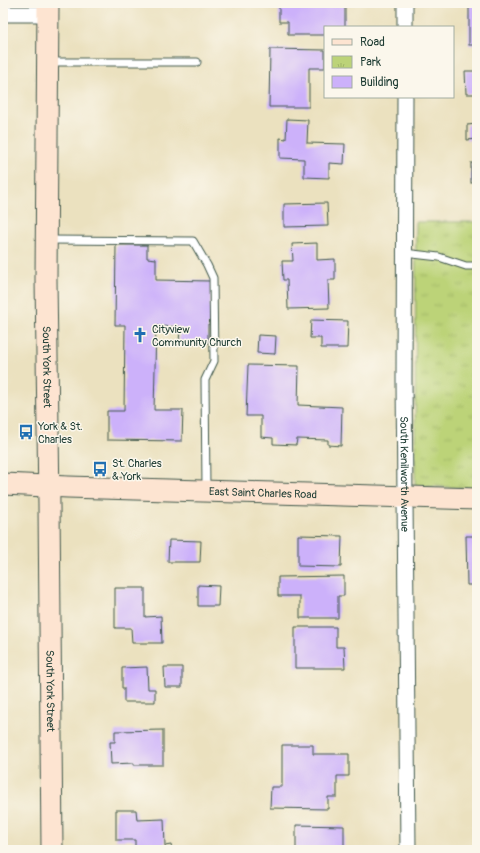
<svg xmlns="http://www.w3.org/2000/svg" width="480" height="853" font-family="Pangolin,sans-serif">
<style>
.park{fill:url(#park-tufts);stroke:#6e8856}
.building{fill:#ccb1fa}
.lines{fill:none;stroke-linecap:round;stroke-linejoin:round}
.lane-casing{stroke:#3e5649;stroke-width:9}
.street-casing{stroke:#3e5649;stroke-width:17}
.secondary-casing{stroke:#3e5649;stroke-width:23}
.lane{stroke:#fff;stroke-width:7}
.street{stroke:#fff;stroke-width:15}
.secondary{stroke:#fde4d1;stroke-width:21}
.labels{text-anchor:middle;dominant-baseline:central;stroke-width:3;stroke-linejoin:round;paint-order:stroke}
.poi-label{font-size:11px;fill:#1f3d34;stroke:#fbf7ec;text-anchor:start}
.street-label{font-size:11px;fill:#1f3d34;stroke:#fbf7ec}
</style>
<defs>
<pattern id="park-tufts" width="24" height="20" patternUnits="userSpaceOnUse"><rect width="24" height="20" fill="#bcd378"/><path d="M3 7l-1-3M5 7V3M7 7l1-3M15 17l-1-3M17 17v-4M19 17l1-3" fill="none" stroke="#a1b668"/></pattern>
</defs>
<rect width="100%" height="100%" fill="#fbf7ec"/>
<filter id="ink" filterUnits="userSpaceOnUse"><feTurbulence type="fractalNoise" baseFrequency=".025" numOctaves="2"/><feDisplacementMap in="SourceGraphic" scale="8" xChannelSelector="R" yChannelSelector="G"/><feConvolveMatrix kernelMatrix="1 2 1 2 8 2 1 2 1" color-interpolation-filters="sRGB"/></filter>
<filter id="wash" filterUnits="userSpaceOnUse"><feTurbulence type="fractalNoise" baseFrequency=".012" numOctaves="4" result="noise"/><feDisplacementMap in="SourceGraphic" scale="16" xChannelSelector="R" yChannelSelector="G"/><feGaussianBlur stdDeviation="0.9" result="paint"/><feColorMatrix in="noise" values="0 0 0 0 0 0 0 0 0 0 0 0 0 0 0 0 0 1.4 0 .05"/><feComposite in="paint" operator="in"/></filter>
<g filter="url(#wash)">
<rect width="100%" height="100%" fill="#ebe1bf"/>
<polygon class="park" points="416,222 477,222 477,488 415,486"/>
<g id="blocks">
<g class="building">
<polygon points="279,3 345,3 345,27 325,27 325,35 288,35 288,22 279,22"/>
<rect x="469" y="3" width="8" height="42"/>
<polygon points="270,49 325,50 325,68 309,68 309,107 269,107"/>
<polygon points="465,71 477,71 477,94 466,94"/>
<polygon points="287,119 308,120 307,143 345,144 344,164 329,163 329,178 304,177 304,159 280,158 280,138 286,139"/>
<polygon points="477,124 477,139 467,140 467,125"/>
<rect x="471" y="163" width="6" height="20"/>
<polygon points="327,203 328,226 284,227 284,204"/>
<polygon points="317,243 317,260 335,259 335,280 328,280 329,308 288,309 287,280 283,280 282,261 293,261 292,244"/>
<polygon points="116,245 147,245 147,258 156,259 156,280 211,281 210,324 208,324 208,344 179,343 180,327 156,326 154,410 183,410 182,441 107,440 107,411 124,411 125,325 115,325"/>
<polygon points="311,320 348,321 347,348 321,348 321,338 310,338"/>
<polygon points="258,335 276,336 275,354 257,353"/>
<polygon points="248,365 299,366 298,405 342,407 341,446 328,445 328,440 297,439 296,445 273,444 273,438 261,437 261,416 246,416"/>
<polygon points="298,535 342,536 341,567 298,566"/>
<polygon points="466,536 477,536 477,585 467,585"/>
<polygon points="169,540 201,541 200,562 168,562"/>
<polygon points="344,576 344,596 338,596 338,618 300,618 300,596 278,596 278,577"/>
<polygon points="198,585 219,586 218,606 198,606"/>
<polygon points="115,588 145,588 145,617 161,616 162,643 132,643 131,628 115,628"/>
<polygon points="295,627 336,627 336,647 344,647 345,668 295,668"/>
<polygon points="147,667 148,689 155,689 155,702 124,702 124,688 122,688 122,668"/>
<polygon points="164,667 182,667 182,687 165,687"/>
<rect x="475" y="689" width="2" height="37"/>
<polygon points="163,730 163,765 134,765 134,763 111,764 110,742 115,742 115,731"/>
<polygon points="282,745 313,745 313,754 349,754 349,776 337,776 337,797 328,797 328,809 270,808 271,787 282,787"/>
<polygon points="116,810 136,810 137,820 164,819 165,846 171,845 172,850 135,850 135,840 116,840"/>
<polygon points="296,825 344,826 344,850 296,850"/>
</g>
</g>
</g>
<g filter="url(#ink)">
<use href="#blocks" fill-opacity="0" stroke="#3e5649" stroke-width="1"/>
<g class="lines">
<g class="lane-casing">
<g id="lane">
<polyline points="49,62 197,62"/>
<polyline points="49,240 193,241 207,265 213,278 214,361 205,380 206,489"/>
<polyline points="404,253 439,257 466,266 477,266"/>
</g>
</g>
<g class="street-casing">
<g id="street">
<polyline points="3,14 48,14"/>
<polyline points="405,27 405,3"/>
<path id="s1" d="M 405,97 L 404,380 L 408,850"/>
</g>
</g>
<g class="secondary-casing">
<g id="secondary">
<path id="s2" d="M 48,3 L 46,279 L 49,505 L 52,850"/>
<path id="s3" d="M 3,484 L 68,487 L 477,499"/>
</g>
</g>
<use href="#lane" class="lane"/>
<use href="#street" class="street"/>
<use href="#secondary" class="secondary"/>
</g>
</g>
<defs>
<g id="church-bare" transform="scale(1.2)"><path d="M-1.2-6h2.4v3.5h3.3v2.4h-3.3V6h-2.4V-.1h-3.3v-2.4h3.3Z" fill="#1f6fb2" stroke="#fbf7ec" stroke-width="2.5" paint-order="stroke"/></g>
<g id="bus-bare" transform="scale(1.2)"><path d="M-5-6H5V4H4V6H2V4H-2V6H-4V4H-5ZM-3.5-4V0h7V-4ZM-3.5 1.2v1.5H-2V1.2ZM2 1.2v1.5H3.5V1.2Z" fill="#1f6fb2" stroke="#fbf7ec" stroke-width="2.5" paint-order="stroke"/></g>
</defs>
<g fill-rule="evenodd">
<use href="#church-bare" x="140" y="335"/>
<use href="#bus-bare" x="26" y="432"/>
<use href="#bus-bare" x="100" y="469"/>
</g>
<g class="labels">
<g class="poi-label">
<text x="152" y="329">Cityview<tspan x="152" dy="13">Community Church</tspan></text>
<text x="38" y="426">York &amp; St.<tspan x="38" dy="13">Charles</tspan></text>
<text x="112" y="463">St. Charles<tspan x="112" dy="13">&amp; York</tspan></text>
</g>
<g class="street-label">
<text stroke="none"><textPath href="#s2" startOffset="364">South York Street</textPath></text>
<text stroke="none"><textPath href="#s1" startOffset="377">South Kenilworth Avenue</textPath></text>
<text stroke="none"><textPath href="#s3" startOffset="260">East Saint Charles Road</textPath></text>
<text stroke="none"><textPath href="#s2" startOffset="688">South York Street</textPath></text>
</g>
</g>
<rect width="480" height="853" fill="none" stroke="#fbf7ec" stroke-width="16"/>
<rect x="324" y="26" width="130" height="72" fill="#fbf7ec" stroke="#a3ada2"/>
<rect x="332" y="39" width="20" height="6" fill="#fde4d1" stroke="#a3ada2"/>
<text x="360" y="46" font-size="12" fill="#1f3d34">Road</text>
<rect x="332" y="56" width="20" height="12" fill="url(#park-tufts)" stroke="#a3ada2"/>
<text x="360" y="66" font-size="12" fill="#1f3d34">Park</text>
<rect x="332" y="76" width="20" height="12" fill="#ccb1fa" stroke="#a3ada2"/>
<text x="360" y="86" font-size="12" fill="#1f3d34">Building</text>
</svg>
